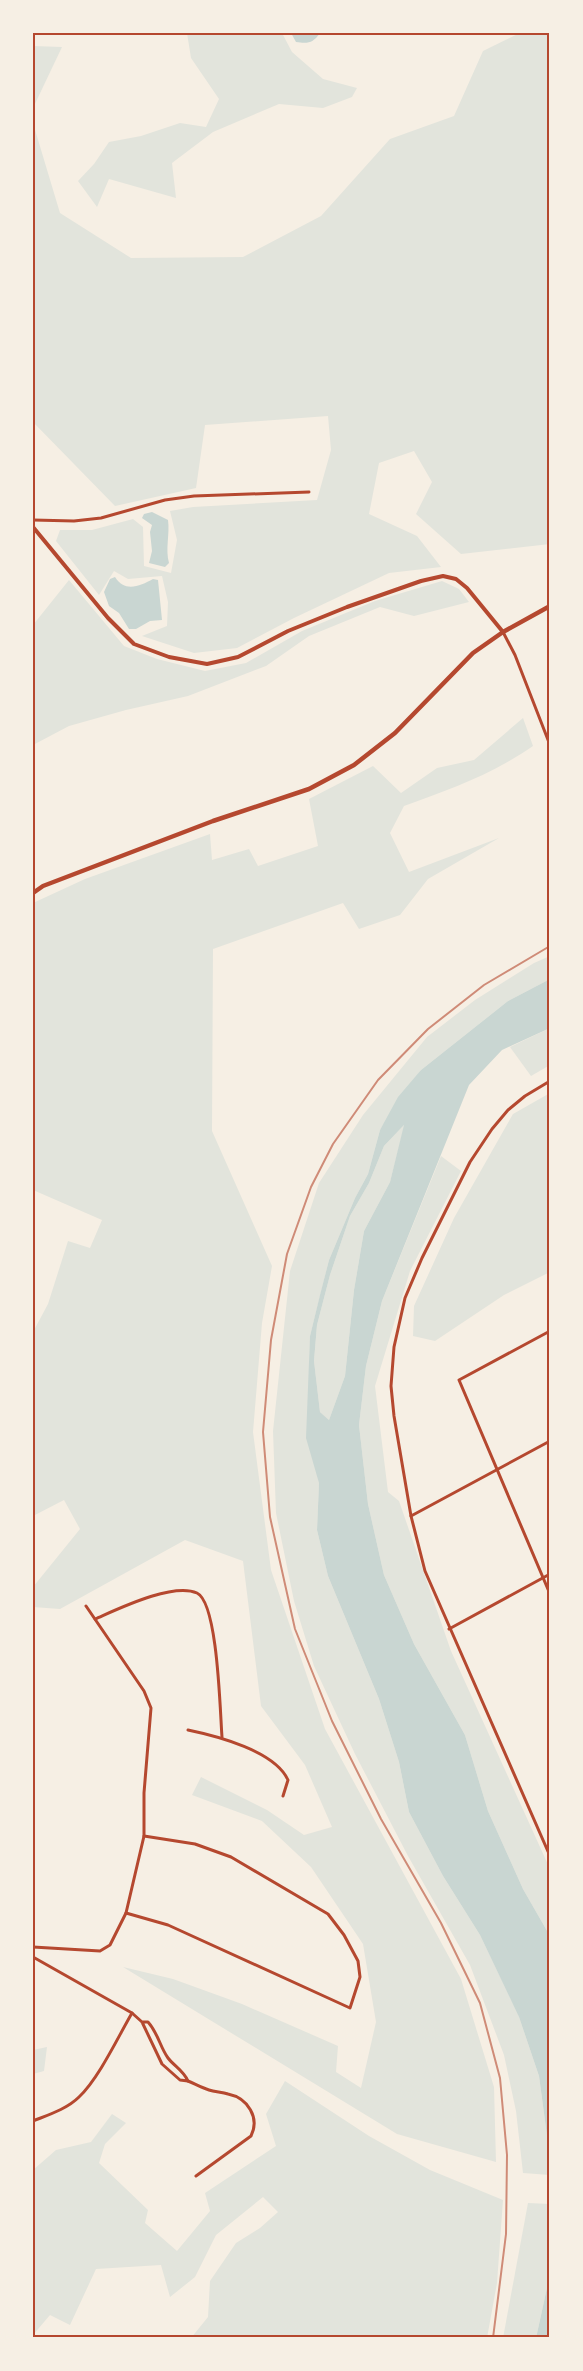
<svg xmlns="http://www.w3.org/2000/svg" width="583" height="2371" font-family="Rubik,sans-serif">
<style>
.green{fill:#e2e4dc}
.water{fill:#c9d6d2;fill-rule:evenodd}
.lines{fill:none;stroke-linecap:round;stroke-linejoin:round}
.minor{stroke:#b5482f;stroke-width:3}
.tertiary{stroke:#b5482f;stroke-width:4}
.secondary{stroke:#b5482f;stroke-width:4.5}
.rail{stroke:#cf8b77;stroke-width:2}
.neatline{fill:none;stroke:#b5482f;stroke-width:2}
</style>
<rect width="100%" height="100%" fill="#f6efe4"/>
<g class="green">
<polygon points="187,33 282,33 292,52 323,79 357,88 352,97 323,108 279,104 213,132 172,163 176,198 109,179 97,207 78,181 94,164 109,142 141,136 180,123 206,127 219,99 191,58"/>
<polygon points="520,33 550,33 550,544 461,554 416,514 432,482 414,451 379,463 369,514 417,536 441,567 389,573 294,618 237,648 194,653 142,636 167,626 168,602 162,576 128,579 114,571 99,595 56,541 60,530 92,530 133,519 143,527 144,566 171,573 177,540 170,511 193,507 317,500 331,450 328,416 205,425 196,488 115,506 33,422 33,123 60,213 131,258 243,257 321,216 390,139 454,116 483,51"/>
<polygon points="33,46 62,47 33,108"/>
<polygon points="69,580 124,646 157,659 205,671 246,663 302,631 375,601 442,581 459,589 469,602 414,616 380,607 309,636 266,666 188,696 126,710 69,726 33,745 33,625"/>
<path d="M 523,718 L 533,746 C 491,775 451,789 404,806 L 390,833 L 409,872 L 499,838 L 428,879 L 400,915 L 359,929 L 343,903 L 213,949 L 212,1131 L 272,1266 L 262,1323 L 253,1432 L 271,1570 L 325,1729 L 461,1979 L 494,2087 L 496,2162 L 397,2134 L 123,1967 L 173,1979 L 242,2004 L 338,2046 L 336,2072 L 361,2088 L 376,2022 L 363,1944 L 311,1867 L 262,1821 L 192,1795 L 201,1777 L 267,1810 L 304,1835 L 332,1827 L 305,1765 L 261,1706 L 243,1561 L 185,1540 L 60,1609 L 33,1607 L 33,1587 L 80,1529 L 64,1500 L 33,1516 L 33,1332 L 48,1304 L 68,1241 L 90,1248 L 102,1220 L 33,1190 L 33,903 L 85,879 L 210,834 L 212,860 L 249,849 L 258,866 L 318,846 L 309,799 L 373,766 L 401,793 L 437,768 L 474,760 Z"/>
<polygon points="550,956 550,979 508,1001 421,1070 380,1130 368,1174 355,1198 329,1260 310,1336 309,1382 319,1483 317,1530 328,1576 379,1699 399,1762 409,1812 443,1876 480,1935 518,2014 539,2076 550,2158 550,2175 523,2173 516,2111 504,2055 470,1965 408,1856 355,1754 314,1666 294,1601 276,1513 273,1431 290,1271 319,1183 363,1115 427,1037 475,1000 534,963"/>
<polygon points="550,1028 550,1065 531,1076 510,1047"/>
<polygon points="550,1093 550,1272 504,1295 435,1341 413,1336 414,1306 454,1218 513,1114"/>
<polygon points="405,1124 390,1182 364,1231 354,1290 345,1376 329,1420 320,1412 314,1361 317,1325 330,1275 350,1216 369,1183 384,1146"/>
<polygon points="441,1156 461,1171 410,1271 375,1386 388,1492 399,1501 451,1651 550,1869 550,1936 523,1889 488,1811 465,1735 414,1644 384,1575 368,1504 359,1425 366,1366 382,1301"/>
<polygon points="47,2047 44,2071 33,2074 33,2050"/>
<polygon points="285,2081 369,2136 430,2170 503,2200 497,2283 487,2338 191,2338 208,2317 210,2281 236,2243 260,2228 278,2212 263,2197 216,2235 195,2277 170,2297 161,2265 96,2269 70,2325 50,2315 33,2335 33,2170 56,2150 91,2142 112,2114 126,2123 105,2144 99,2163 148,2210 145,2223 177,2251 210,2211 205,2193 276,2146 266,2114"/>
<polygon points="528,2203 550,2204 550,2274 536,2338 503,2338"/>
</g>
<g class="water">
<path d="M 291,33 L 320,33 C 313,43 308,44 296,42 Z"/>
<path d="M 152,512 L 168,520 C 170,534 165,549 169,563 L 165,567 L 149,563 L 152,551 L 150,532 L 152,525 L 142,518 L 144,514 Z"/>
<path d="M 115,577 C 125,593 140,586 153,579 L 158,580 L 162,620 L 150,621 L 136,629 L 129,629 L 119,613 L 109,606 L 104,592 L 110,579 Z"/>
<path d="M 550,979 L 550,1028 L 502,1050 L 469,1085 L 382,1301 L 366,1366 L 359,1425 L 368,1504 L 384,1575 L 414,1644 L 465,1735 L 488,1811 L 523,1889 L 550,1936 L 550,2158 L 539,2076 L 519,2017 L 480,1935 L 443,1876 L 409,1812 L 399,1762 L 379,1699 L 328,1576 L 317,1530 L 319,1483 L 306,1438 L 310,1336 L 320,1295 L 329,1260 L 355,1198 L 368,1174 L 380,1130 L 398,1097 L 421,1070 L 508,1001 ZM 404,1125 L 390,1182 L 364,1231 L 354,1290 L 345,1376 L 329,1420 L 320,1412 L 314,1361 L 317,1325 L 330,1275 L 350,1216 L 369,1183 L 384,1146 Z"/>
<polygon points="550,2274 550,2338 536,2338"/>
</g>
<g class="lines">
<g class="minor">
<polyline points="33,520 74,521 101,518 165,500 194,496 309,492"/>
<polyline points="503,632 515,655 550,745"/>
<polyline points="550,1081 525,1096 508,1110 492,1129 470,1162 422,1258 405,1298 394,1347 391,1386 394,1416 411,1516 425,1571 550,1856"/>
<polyline points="550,1331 459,1380 550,1594"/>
<polyline points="411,1516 550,1441"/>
<path d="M 95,1619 C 118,1609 173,1582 197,1593 C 218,1603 220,1712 222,1737"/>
<polyline points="449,1629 550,1574"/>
<path d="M 188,1730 C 217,1736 275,1751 288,1780 L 283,1796"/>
<polyline points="126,1913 168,1925 350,2008 360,1977 358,1961 344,1935 328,1914 231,1857 195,1844 144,1836"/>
<polyline points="33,1947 100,1951 110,1945 126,1913 144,1836 144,1793 151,1708 144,1691 86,1606"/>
<path d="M 33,1957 L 132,2013 L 142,2022 L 162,2064 L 180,2080 L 188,2081 C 183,2070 174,2066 168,2058 C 160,2047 158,2033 148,2022 L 142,2022"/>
<path d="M 188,2081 C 195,2084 202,2088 209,2090 C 215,2092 222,2092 228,2094 C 248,2098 260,2118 251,2136 L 196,2176"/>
<path d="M 33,2121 C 48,2115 67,2109 79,2097 C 99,2078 118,2037 132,2013"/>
</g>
<polyline class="tertiary" points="33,527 108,618 134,644 169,657 207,664 238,657 288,631 347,607 421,581 443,576 456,579 467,588 503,632"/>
<polyline class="secondary" points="33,893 43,886 213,821 309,789 354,765 395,733 473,653 503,632 550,606"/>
<polyline class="rail" points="493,2338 506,2234 507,2155 500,2078 480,2003 441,1923 381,1819 332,1721 295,1629 270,1517 263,1432 271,1340 287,1254 311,1187 333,1144 378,1080 428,1029 484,985 550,946"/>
</g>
<rect width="583" height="2371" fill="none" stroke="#f6efe4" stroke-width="69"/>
<rect x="34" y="34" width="514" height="2302" class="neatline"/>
</svg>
